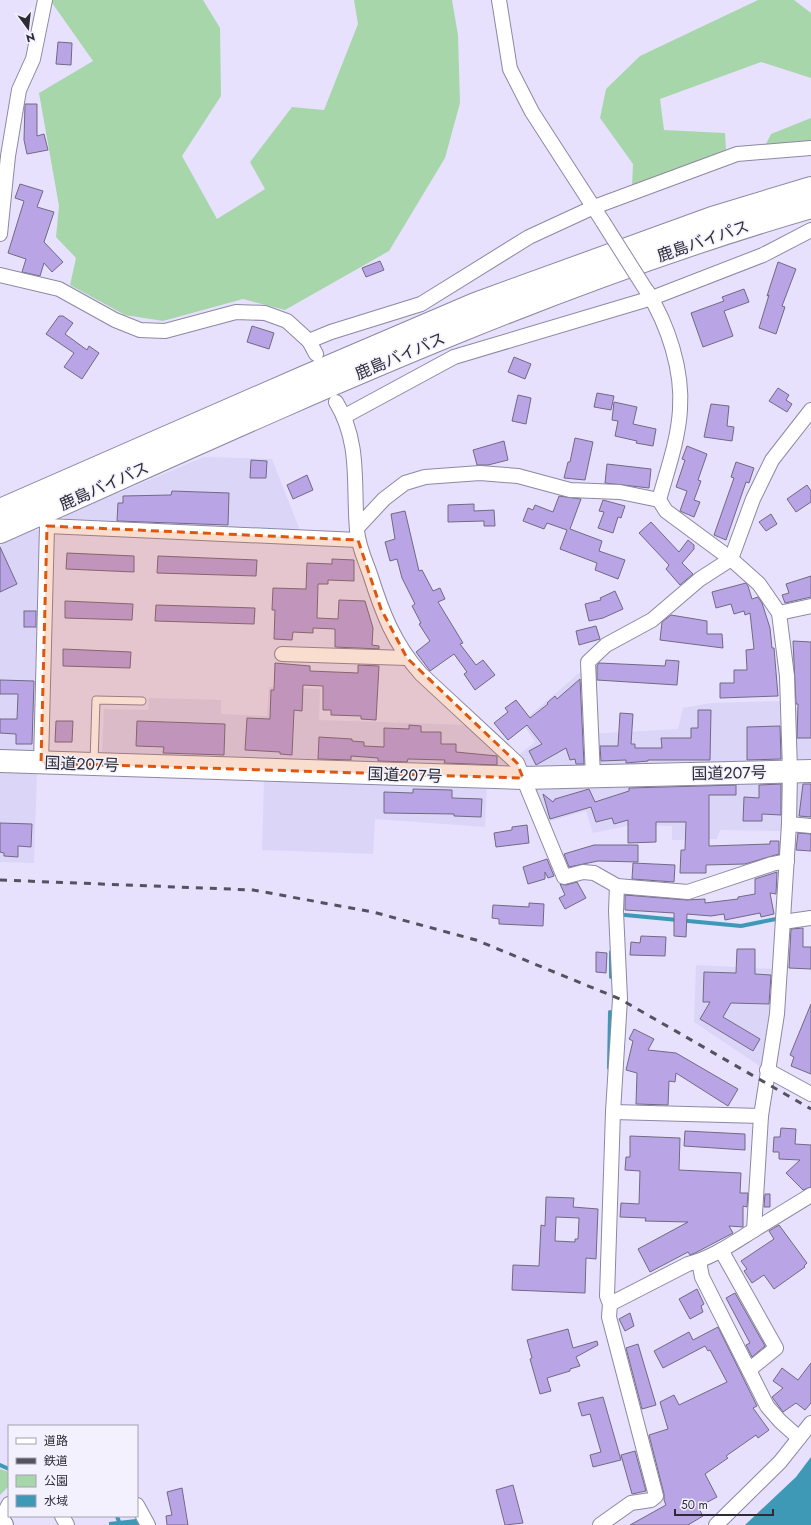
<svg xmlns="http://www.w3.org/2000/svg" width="811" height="1525" font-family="Jost,'Noto Sans JP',sans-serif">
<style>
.built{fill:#dbd5f8}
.green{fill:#a8d6ab}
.water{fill:#3e99b7}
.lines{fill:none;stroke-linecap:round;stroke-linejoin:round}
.stream{stroke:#3e99b7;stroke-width:4}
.building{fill:#b9a4e6;stroke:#716a82;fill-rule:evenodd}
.lane-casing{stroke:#8d88a2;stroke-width:9}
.street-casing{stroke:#8d88a2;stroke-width:16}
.secondary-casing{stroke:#8d88a2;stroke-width:22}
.highway-casing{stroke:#8d88a2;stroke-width:24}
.lane{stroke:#fff;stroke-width:7}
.street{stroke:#fff;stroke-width:14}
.secondary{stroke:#fff;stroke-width:20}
.highway{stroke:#fff;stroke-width:22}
.rail{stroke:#555260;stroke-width:3;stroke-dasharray:7 7;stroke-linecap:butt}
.street-bridge-casing{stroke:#8d88a2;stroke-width:16;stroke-linecap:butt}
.street-bridge{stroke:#fff;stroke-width:14}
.marked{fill:#df570e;fill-opacity:0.2;stroke:#df570e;stroke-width:3;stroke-dasharray:8 5;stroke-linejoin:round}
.labels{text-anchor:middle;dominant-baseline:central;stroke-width:3;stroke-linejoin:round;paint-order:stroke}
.street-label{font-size:16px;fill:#2d2b35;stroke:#f3f1fd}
</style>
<rect width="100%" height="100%" fill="#e7e1fe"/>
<g class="built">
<polygon points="204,457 272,459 301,533 61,523 66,515"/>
<polygon points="34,530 42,530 37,753 0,751 0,545"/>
<polygon points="585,668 589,734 678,729 683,708 711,703 783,701 783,707 811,710 811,760 515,767 102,753 104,709 148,710 149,698 221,700 221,714 267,716 269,687 320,689 319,720 467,725 511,761 535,742 522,722"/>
<polygon points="0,771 37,772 34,863 0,862"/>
<polygon points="264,779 487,786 485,827 375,819 373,854 262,850"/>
<polygon points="811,779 811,823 785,831 720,830 717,839 672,840 672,826 632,825 593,833 586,811 539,824 523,787"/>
<polygon points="696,965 775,969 764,1069 694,1022"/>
</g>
<g class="green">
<polygon points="50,0 203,0 220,28 221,96 182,156 217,219 265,189 250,162 292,107 324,110 358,24 354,0 452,0 458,35 460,103 445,158 389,251 285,310 243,299 163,321 125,315 70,285 76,258 56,237 59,206 39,93 93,61"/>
<polygon points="758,0 794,0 811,13 811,78 761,62 660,99 664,130 725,133 726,150 632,187 633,164 600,118 606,89 640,56"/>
<polygon points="811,118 811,142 765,146 771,134"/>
<polygon points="0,1469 9,1472 9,1486 0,1495"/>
</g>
<g class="water">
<polygon points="811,1457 811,1525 745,1525 796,1477"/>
<polygon points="136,1519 139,1525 109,1525 109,1522"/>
</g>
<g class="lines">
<g class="stream">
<polyline points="625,915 741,926 781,918"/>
<polyline points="611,977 611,952"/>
<polyline points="609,1068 610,1012"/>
<polyline points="0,1465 9,1469"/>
<polyline points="117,1516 120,1525"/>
</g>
</g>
<g class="building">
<polygon points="58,42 72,43 71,65 56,64"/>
<polygon points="25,104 37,104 37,136 44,134 48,150 27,154 24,140"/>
<polygon points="20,184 43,191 37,207 54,212 44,242 63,262 52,272 44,263 40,276 22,272 26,259 8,253 24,201 15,198"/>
<polygon points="380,261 384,270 366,277 362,268"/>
<polygon points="778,262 796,269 782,306 785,307 776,334 759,328 769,295 767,296"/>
<polygon points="744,289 749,302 724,311 733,336 703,347 691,313 724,301 722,297"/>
<polygon points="59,316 63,316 73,323 65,334 87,350 89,346 99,353 82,379 64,367 74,353 46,334"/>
<polygon points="252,326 274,333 269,349 247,342"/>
<polygon points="514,357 531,364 525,379 508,372"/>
<polygon points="778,388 789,395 786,400 792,404 787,412 769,401"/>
<polygon points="597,393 614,396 611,410 594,407"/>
<polygon points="518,395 531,398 526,424 512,421"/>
<polygon points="614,402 637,407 633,424 656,429 653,446 636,443 637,441 615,436 618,421 612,420"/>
<polygon points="711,404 729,406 727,426 734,427 732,441 704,437"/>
<polygon points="575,438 593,442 585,480 564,478 568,462 570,462"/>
<polygon points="504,441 508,460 488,465 477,465 473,450"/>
<polygon points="687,446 707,454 698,480 701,481 694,500 700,502 694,517 680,511 687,491 676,487 685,460 682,459"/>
<polygon points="251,460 267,461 266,478 250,478"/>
<polygon points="736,462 754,468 749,483 746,482 726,540 714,535 734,478 731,477"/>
<polygon points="607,464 651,469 649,488 605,483"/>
<polygon points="307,475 313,490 293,499 287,485"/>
<polygon points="807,485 811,491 811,502 796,512 787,499"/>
<polygon points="172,491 229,493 228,525 117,521 118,503 123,503 123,496 171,495"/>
<polygon points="559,496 581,499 570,529 602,541 599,551 625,560 618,579 595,570 597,563 560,549 567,530 547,523 544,529 523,521 528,508 533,510 535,505 553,512"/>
<polygon points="603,500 625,506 621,518 618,517 613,533 598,528 604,512 599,511"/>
<polygon points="474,504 474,511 494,510 495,526 484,526 484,521 448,522 448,505"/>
<polygon points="405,511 419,571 422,570 433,591 440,588 445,599 438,602 463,643 460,644 476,665 483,660 495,675 475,690 464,674 467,672 454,654 430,671 416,652 430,641 419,624 421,623 412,606 415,604 402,578 397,559 390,561 385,542 395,539 391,514"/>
<polygon points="771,514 777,524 766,531 759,522"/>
<polygon points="651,522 679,552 688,540 694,545 694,549 682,563 693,574 680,585 666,569 669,565 639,533"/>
<polygon points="0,547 17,584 0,592"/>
<polygon points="67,553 134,556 134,572 66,569"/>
<polygon points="158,556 257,560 256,576 157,573"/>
<polygon points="332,559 354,560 354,581 328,580 328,584 318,584 317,618 338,619 339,600 365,601 373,628 372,645 379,646 379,649 335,647 335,629 313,628 313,633 293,632 292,640 274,639 275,610 272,610 273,588 306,589 307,563 332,564"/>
<polygon points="811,576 811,597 785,603 782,595 789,593 786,584"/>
<polygon points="746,583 748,586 752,599 758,597 762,603 770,628 772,648 774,648 778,696 720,698 720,683 734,683 734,670 747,670 746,650 754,649 750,613 745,615 744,611 734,614 731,604 716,608 712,592"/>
<polygon points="615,591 623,609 603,618 589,621 585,604 601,600 600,598"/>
<polygon points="65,601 133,604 132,620 65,618"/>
<polygon points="156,605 255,608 254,624 155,621"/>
<rect x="24" y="611" width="12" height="16"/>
<polygon points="671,615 707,621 707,634 722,634 723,648 660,640 662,622"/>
<polygon points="596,626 600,639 579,645 576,631"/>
<polygon points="793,641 811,642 811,738 797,738 798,704 796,704"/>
<polygon points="63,649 131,652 130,668 63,666"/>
<polygon points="666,660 679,661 677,685 597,680 597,666 599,663 665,666"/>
<polygon points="275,663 310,666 310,671 358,673 358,665 379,666 376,720 361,719 361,716 331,715 331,710 323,710 323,686 303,685 302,711 294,710 292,755 280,754 280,752 245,750 247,718 270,719 271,690 274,690"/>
<polygon points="580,679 584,764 576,764 575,759 570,760 566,748 536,765 529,751 542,744 527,725 508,740 494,723 508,712 505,708 516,700 530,718 548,704 547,703 555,696 557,699"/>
<polygon points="0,680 34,681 32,744 16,744 16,734 0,733 0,719 17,719 18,694 0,694"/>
<polygon points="698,710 711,710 710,760 648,760 648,761 626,763 626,760 601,761 600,746 618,746 620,713 633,714 631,744 635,744 635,748 662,748 661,738 691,738 691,728 698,728"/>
<polygon points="56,721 73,721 72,742 55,742"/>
<polygon points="137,721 225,724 224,755 163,753 164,747 136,746"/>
<polygon points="409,725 421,726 421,732 441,732 441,744 456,744 456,752 497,756 497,765 444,763 445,760 408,759 407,762 378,761 378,758 351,756 351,760 318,759 319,737 352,739 352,741 364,742 364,746 384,747 384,728 409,729"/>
<polygon points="780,726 781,759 747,760 747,727"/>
<polygon points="781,784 781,815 762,814 762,821 743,821 744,797 759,798 759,785"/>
<polygon points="803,784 811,784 811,817 799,816"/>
<polygon points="736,785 736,795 709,795 709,846 770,844 770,841 779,841 779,854 745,864 706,865 706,873 680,873 681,850 685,850 686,822 656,822 656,842 628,843 628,820 614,824 612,818 596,822 591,807 550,819 543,794 553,802 555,799 589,789 595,802 629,791 629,788"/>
<polygon points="413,789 452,790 452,798 482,799 481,817 454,816 454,814 384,813 384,792 413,793"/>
<polygon points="0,823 32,824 31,847 18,846 18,857 4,856 4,853 0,852"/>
<polygon points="527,825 529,843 496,847 494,833 512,830 512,827"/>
<polygon points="798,833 811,834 811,851 796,850"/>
<polygon points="594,845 638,845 638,862 598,861 569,867 564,854"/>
<polygon points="547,859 554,876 548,878 545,872 545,879 528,884 523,867"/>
<polygon points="633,863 675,865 674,882 632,879"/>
<polygon points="777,872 776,894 770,893 774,914 761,917 760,913 725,920 724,914 711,916 687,914 686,937 674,936 674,913 625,910 625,895 687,900 705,899 705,903 738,899 738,897 755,894 755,879"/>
<polygon points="577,882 586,898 565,909 559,898 565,895 560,884 566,885"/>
<polygon points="529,903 544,904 543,926 499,924 499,919 492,918 493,905 529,907"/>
<polygon points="803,928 803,947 811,947 811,969 789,968 791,929"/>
<polygon points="641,936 666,937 665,956 630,955 631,942 640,943"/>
<polygon points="737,949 755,949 755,974 771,975 769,1004 731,1003 723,1017 760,1039 753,1051 700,1019 710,1002 703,1002 704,972 736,973"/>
<polygon points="596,952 607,953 606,973 596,972"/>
<polygon points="811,1004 811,1074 791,1066 794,1057 790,1055"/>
<polygon points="634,1029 654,1039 648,1050 676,1053 738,1089 728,1106 676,1073 675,1082 669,1081 668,1105 636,1104 637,1073 626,1070 633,1041 629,1039"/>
<polygon points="781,1128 796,1129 795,1144 811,1145 811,1187 803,1190 786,1173 800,1160 779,1159 779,1152 773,1152 774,1137 780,1137"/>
<polygon points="685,1131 745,1134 745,1150 684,1146"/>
<polygon points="630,1136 680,1138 679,1170 741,1173 740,1193 748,1193 747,1207 743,1206 743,1227 729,1226 733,1233 695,1253 690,1255 688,1252 650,1272 638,1249 688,1222 645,1221 646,1218 620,1217 621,1203 639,1204 640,1171 625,1170 626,1157 630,1157"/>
<polygon points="765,1194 770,1194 770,1207 764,1207"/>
<path d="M 546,1197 L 574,1198 L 573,1207 L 598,1209 L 596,1259 L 586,1258 L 585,1293 L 512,1290 L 513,1265 L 539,1266 L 541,1225 L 545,1226 ZM 556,1217 L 579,1218 L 578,1239 L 575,1239 L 575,1242 L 555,1241 Z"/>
<polygon points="779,1225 807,1263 804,1266 805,1267 774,1289 764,1275 752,1283 744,1271 747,1269 741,1261 774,1239 769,1231"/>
<polygon points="697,1289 704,1304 701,1306 703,1312 690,1319 679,1299"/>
<polygon points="735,1293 765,1346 752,1357 746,1345 750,1343 726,1298"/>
<polygon points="630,1313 634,1326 625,1331 619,1319"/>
<polygon points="718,1327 757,1406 753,1408 769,1430 758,1438 756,1435 726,1456 728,1458 705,1474 717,1497 698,1507 703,1516 688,1525 630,1525 666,1505 664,1500 664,1494 649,1435 668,1429 660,1402 674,1395 679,1405 727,1382 710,1350 708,1351 705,1346 663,1368 654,1351 689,1332 693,1340"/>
<polygon points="568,1329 573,1348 597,1341 598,1345 576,1357 580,1366 570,1369 570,1371 547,1378 551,1391 540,1394 530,1359 532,1358 527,1340"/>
<polygon points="638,1344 656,1405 642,1409 626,1348"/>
<polygon points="811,1363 811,1403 805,1410 796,1403 783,1412 772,1397 783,1388 773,1381 782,1368 798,1380"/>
<polygon points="603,1397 621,1460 593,1467 590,1455 601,1452 590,1414 582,1416 578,1403"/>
<polygon points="635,1451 646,1491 632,1494 621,1455"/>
<polygon points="513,1485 523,1523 505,1525 496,1490"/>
<polygon points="182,1488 188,1525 167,1525 166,1516 172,1515 167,1492"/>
</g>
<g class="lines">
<g class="lane-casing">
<polyline id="lane" points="94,762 96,700 142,701"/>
</g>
<g class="street-casing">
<g id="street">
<polyline points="499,0 510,69 532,112 603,222"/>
<polyline points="0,234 8,156 19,90 33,59 45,0"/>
<polyline points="0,275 59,289 115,320 140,330 165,331 236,312 265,313 287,321 309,341 316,354"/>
<path d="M 647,291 C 668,325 683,370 680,410 C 678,441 667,471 659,500"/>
<polyline points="309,341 331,332 421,304 529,237 594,207 737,154 811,148"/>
<path d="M 336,402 C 361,443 353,485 357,530 C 358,545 365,560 370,574 C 382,612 394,644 421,674 L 517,763 L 564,877 L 583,872 L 594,873 L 617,886 L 688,892 L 772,864 L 787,861"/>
<polyline points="345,416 454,357 652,298 763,255 811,230"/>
<polyline points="47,526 358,540"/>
<path d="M 357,528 L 384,499 L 405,483 L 425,477 L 480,473 L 518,476 L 570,490 L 620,492 L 659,500 L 666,511 L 731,559 L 759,584 L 779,613 L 787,676 L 790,771 L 789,824 L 777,1014 L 761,1116 L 754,1230 C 733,1243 712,1258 688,1264 L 610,1304"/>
<polyline points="779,613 811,606"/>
<polyline points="282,654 407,658"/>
<polyline points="41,763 47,526 44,517"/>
<polyline points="593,776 588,662 606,645 652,620 700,579 731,559 753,499 772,460 811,410"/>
<polyline points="789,824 811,826"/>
<polyline points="783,922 811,918"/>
<polyline points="767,1070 811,1094"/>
<polyline points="613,1112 761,1116"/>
<polyline points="754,1230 811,1195"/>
<polyline points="721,1250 776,1348 749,1370"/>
<polyline points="699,1261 702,1277 767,1406 780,1421 799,1438"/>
<polyline points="137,1505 148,1525"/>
<polyline points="62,1516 67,1525"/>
<polyline points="0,1521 9,1504"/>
<polyline points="600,1525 631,1503 651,1500 656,1496 609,1317 610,1304 607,1296 613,1112 620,999 616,911 617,886"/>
<polyline points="716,1525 780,1462 811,1423"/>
</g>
</g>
<g class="secondary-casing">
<polyline id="secondary" points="0,1522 3,1525"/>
</g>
<g class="highway-casing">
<g id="highway">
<polyline points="0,510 302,378 475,304 712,218 811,188"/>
<path d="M 0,532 C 266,414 531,288 811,207"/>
<polyline points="0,761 523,778 811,771"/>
</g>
</g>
<use href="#lane" class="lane"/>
<use href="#street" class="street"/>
<use href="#secondary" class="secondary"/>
<use href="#highway" class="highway"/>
<polyline class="rail" points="0,880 253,890 373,912 476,940 620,999 811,1109"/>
<g class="street-bridge-casing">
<polyline id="street-bridge" points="603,222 646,290"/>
</g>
<use href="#street-bridge" class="street-bridge"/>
</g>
<path class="marked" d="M 47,526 L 358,540 L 381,609 L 407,658 L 517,763 L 523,778 L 41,763 Z"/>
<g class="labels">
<g class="street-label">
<text transform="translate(703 241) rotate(-19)">鹿島バイパス</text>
<text transform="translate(400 356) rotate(-23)">鹿島バイパス</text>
<text transform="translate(104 486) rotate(-24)">鹿島バイパス</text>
<text transform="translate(82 764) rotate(2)">国道207号</text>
<text transform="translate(729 773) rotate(-1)">国道207号</text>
<text transform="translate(405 775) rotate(2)">国道207号</text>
</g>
</g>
<rect x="8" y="1425" width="130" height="92" fill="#f3f1fd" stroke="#a4a2ad"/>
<rect x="16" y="1438" width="20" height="6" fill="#ffffff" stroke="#a4a2ad"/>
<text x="44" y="1445" font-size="12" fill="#2d2b35">道路</text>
<rect x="16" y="1458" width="20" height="6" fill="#555260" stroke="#a4a2ad"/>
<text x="44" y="1465" font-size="12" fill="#2d2b35">鉄道</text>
<rect x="16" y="1475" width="20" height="12" fill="#a8d6ab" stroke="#a4a2ad"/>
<text x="44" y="1485" font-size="12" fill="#2d2b35">公園</text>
<rect x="16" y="1495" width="20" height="12" fill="#3e99b7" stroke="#a4a2ad"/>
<text x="44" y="1505" font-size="12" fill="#2d2b35">水域</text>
<g transform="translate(28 28) rotate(165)" stroke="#f3f1fd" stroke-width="3" paint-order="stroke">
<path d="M0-3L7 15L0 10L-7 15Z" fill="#2d2b35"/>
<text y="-6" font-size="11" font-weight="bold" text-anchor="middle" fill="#2d2b35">N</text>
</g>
<path d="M675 1509v6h98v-6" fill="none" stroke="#2d2b35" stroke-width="2"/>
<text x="681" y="1509" font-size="12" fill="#2d2b35" stroke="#f3f1fd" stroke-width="3" paint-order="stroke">50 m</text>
</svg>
